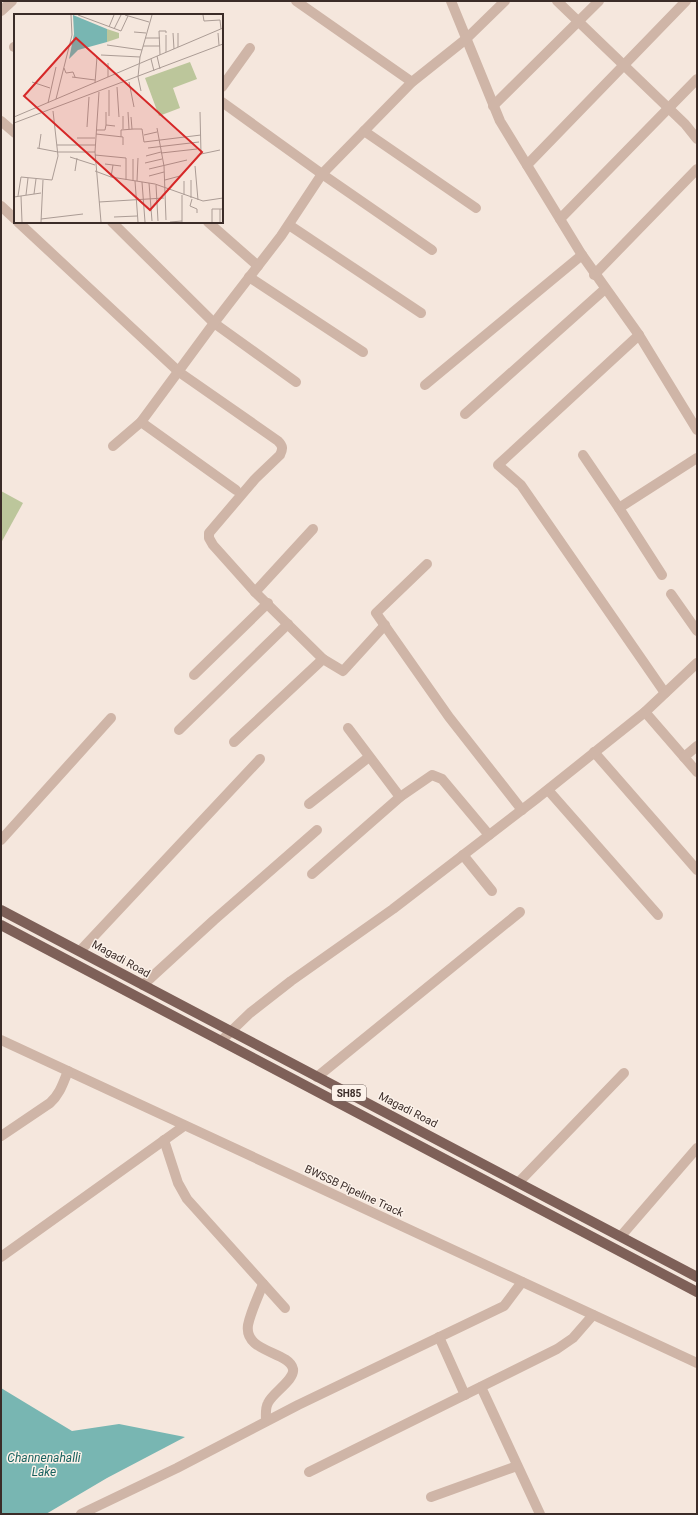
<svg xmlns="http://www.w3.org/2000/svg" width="698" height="1515" font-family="Roboto,sans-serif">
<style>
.green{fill:#bcc69b}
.water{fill:#78b6b2}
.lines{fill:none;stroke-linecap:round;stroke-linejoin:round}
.minor{stroke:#cfb5a7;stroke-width:10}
.major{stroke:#7e6058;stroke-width:10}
.labels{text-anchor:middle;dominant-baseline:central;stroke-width:3;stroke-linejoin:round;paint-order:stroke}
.shield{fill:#fcf2ea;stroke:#756762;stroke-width:1}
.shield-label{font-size:10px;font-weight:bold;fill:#3b2c28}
.street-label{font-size:11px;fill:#3b2c28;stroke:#fcf2ea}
.water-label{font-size:12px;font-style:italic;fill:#18625f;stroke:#fcf2ea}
.inset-road{fill:none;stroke:#ab9c95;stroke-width:1}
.view{fill:#d62828;fill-opacity:0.15;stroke:#d62828;stroke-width:2}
.inset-edge{fill:none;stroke:#3b2c28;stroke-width:2}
</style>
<rect width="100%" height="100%" fill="#f5e7dd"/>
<polygon class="green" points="1,491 23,503 1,543"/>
<polygon class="water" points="1,1388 72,1431 119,1424 185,1437 107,1478 46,1514 1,1514"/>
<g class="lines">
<g class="minor">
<polyline points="296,1 412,82"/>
<polyline points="451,1 500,121 582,255 639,335 697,430"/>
<polyline points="557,1 685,124 697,139"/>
<polyline points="1,11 12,1"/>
<polyline points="14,47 15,47"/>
<polyline points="222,87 250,48"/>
<polyline points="222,102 322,174 432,250"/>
<polyline points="493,106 599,1"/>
<polyline points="1,121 15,133"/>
<polyline points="364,131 476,208"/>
<polyline points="527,165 686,1"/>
<polyline points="1,206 15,219"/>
<polyline points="560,219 697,79"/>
<path d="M 18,222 L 179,372 L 278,441 C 283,446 283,449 280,455 L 255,479 L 209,533 L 209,538 L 213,545 L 255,592 L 323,659 L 343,671 L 385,625"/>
<polyline points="112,222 214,323 296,382"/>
<polyline points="208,222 258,266"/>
<polyline points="289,225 421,313"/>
<polyline points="594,275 697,169"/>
<polyline points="249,277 363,352"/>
<polyline points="639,335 498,465 521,485 665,693"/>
<polyline points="425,385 582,255"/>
<polyline points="465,414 605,289"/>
<polyline points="141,422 236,490"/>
<polyline points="113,446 141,422 214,323 281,236 322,174 412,82 466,39 505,1"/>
<polyline points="583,455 619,508 662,575"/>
<polyline points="619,508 697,458"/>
<polyline points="427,564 376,613 449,717 522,810"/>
<polyline points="255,592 313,529"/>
<polyline points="671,594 697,631"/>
<polyline points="194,675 268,603"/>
<polyline points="645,712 697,772"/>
<polyline points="348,728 400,797 432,775 442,779 489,835"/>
<polyline points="179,730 288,624"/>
<polyline points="234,742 323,659"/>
<polyline points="594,752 697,870"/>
<polyline points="684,757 697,746"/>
<polyline points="548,790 658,915"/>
<polyline points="309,804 369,757"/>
<polyline points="1,840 111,718"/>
<polyline points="463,855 492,891"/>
<polyline points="312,874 400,797"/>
<polyline points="80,951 260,759"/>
<polyline points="143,985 214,920 317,830"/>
<polyline points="1,1040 697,1363"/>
<polyline points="221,1041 250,1013 291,981 393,909 536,799 645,712 697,663"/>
<polyline points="317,1077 520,912"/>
<path d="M 1,1136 L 50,1103 C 60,1094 63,1083 68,1071"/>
<polyline points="164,1140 178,1183 187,1199 285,1308"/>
<polyline points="519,1182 624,1073"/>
<polyline points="621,1236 697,1148"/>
<polyline points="1,1257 184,1126"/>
<path d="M 263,1284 C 258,1297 251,1311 248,1325 C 244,1353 289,1351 293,1369 C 295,1380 272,1393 268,1403 C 265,1408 266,1415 266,1421"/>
<polyline points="439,1337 465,1395"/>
<polyline points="481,1387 540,1514"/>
<polyline points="309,1472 557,1349 573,1338 593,1315"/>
<polyline points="431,1497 517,1466"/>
<polyline points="81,1514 177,1468 298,1405 504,1306 522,1282"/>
</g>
<g class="major">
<polyline points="1,910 697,1277"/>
<polyline points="1,925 697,1292"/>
</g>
</g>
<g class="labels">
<rect class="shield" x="332" y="1085" width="34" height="16" rx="3"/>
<g class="shield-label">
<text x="349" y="1093">SH85</text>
</g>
<g class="street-label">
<text transform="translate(121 959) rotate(29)">Magadi Road</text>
<text transform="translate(408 1110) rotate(27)">Magadi Road</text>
<text transform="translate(354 1191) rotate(25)">BWSSB Pipeline Track</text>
</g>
<g class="water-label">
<text x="44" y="1458">Channenahalli<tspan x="44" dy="14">Lake</tspan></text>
</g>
</g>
<g transform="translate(14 14)">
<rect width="209" height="209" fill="#f5e7dd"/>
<path d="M 93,15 L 105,19 L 105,24 L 93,28 ZM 176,48 L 183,65 L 159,74 L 166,94 L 145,102 L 131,64 Z" fill="#bcc69b"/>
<path d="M 59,1 L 93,15 L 93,28 L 64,36 L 55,45 L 60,20 Z" fill="#78b6b2"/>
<path class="inset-road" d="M 64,1 L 107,17 L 114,2M 111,1 L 135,8M 189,1 L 190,7 L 206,6 L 207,15M 95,13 L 100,1M 100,15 L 107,1M 120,18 L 132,19M 159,19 L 160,35M 164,19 L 164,33M 204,19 L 205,31M 152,21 L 152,38M 131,24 L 146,24M 93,31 L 128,36M 129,32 L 146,32M 87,41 L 126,43 L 138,1M 146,41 L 145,17 L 152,17 L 152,19M 143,42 L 146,55M 126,43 L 124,63 L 127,77M 137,45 L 140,57M 50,54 L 52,59 L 59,58 L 61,63M 58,63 L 81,66M 94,63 L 94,49M 18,68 L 36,74M 115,68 L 120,93M 81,69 L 83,43M 103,73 L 105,103M 85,78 L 81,138 L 87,208M 42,85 L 58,21 L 57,1M 34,89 L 42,53M 114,98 L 115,115M 186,98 L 187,140 L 206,136M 95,102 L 95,76M 109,102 L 109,115M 0,103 L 209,14M 117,103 L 118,115M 0,109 L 209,30M 92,111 L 92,98M 73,113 L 75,83M 143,114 L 150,152 L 152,206M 82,116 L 91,116 L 92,111 L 101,112M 82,120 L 109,123 L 109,131M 130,121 L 143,118M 107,123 L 107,116 L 120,115 L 128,115 L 130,128 L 187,121M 63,124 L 81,124M 43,131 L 81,131M 23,134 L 44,138 L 81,138M 25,134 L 27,120M 134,134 L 185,128M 147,139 L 183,135M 81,141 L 112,144 L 112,166M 132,142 L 147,138M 56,143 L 81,151M 131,149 L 148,145M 91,150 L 107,152M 181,152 L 184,186M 135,155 L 173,146M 61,157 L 63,144M 81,157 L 97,163 L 141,170 L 189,187 L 209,184M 135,162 L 150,158M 97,163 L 99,151M 151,166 L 166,162M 177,166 L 177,184M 119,167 L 119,145M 121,167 L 124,208M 123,167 L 124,144M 170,167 L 170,181M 128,168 L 131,208M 135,169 L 138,207M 142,171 L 144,207M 20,180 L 22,165M 12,181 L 14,164M 4,182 L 7,163 L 38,166 L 44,142 L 39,97M 7,182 L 8,208M 0,183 L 27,179M 178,185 L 176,192 L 183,195 L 183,199M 85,188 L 150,184M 206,195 L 206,208M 100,203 L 123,202M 27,205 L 69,200M 27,208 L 29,166M 156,208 L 168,207M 168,208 L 168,181M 198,208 L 198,195 L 209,195"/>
<path class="view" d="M 62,24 L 188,138 L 136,196 L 10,82 Z"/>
<rect width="209" height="209" class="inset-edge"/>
</g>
<rect width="698" height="1515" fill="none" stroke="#3b2c28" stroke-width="4"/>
</svg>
